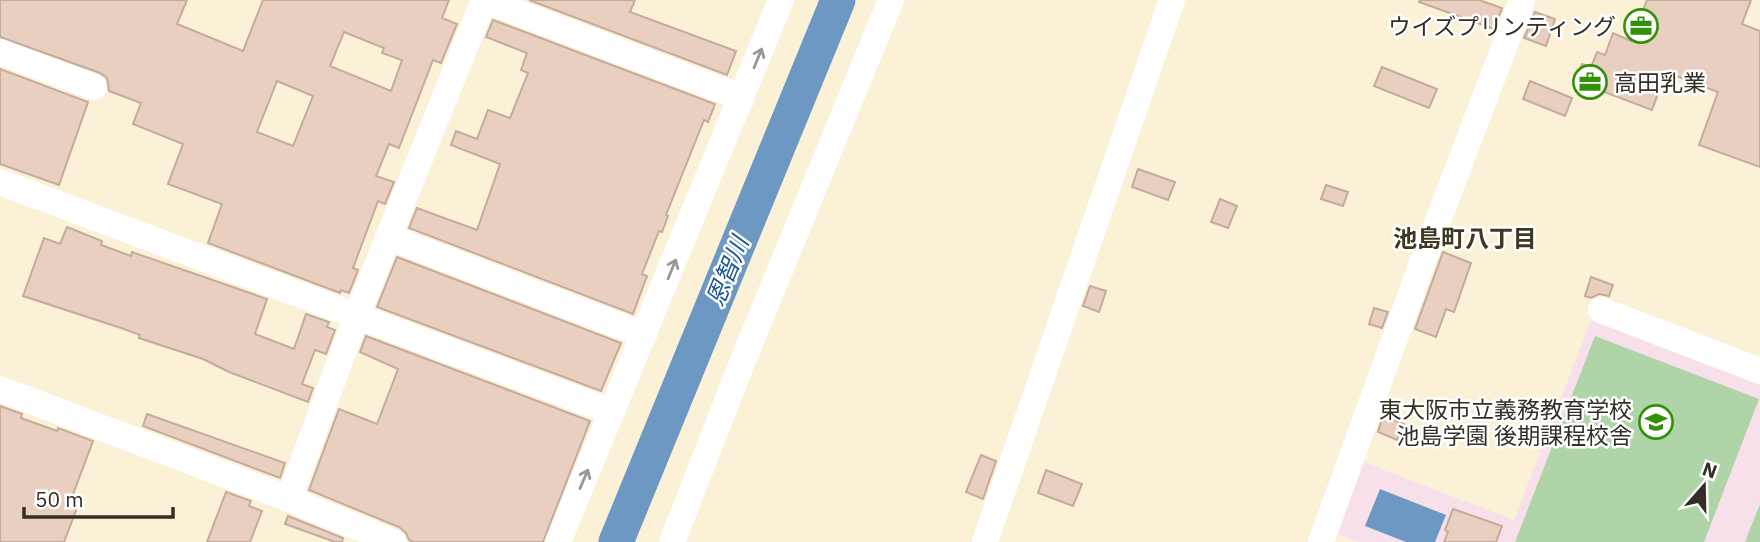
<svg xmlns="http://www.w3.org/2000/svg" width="1760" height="542" font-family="'IBM Plex Sans','Noto Sans JP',sans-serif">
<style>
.education{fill:#f8e0ea}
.green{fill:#aed4a8}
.water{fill:#6e98c4}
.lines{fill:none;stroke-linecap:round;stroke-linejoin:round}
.river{stroke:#6e98c4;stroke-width:35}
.building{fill:#e8cfbf;stroke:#c4ab9c;stroke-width:2;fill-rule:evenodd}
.minor{stroke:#fff;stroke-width:26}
.oneway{stroke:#999792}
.labels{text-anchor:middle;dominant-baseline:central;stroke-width:5;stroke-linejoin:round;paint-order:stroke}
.poi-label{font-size:23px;fill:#332f26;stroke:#fff;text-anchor:end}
.neighbourhood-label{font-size:24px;font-weight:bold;fill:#403723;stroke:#fff}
.water-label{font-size:24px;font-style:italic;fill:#19568e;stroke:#fff}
</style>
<rect width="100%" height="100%" fill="#fbf1d7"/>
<polygon class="education" points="1592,318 1760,383 1760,542 1358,542 1335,533 1363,462 1514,520"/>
<g class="green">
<polygon points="1595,336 1759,399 1704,542 1515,542"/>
<polygon points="1760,504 1760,542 1745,542"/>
</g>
<polygon class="water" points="1380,489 1446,515 1435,542 1406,542 1365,526"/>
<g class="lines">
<polyline class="river" points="616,542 838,0"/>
</g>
<g class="building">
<path d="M 0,0 L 187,0 L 177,24 L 243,51 L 263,0 L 449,0 L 442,18 L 457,24 L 441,63 L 433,60 L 399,148 L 389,144 L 376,176 L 394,182 L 385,204 L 378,201 L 353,268 L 358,270 L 349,293 L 341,290 L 340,293 L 208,243 L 222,204 L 168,184 L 183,144 L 133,124 L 141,103 L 109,91 L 107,78 L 100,73 L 0,37 ZM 344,32 L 384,48 L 382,53 L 402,60 L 391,91 L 330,66 ZM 277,81 L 313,96 L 293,146 L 257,132 Z"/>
<polygon points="529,0 635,0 630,12 736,51 727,75"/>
<polygon points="1420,0 1479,0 1502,8 1494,29 1419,2"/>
<polygon points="1647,0 1751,0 1742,24 1760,31 1760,167 1699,145 1718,92 1666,72 1652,110 1575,81 1582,64 1591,67 1597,52 1605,55 1613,33 1631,41"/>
<polygon points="1535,12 1555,19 1546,46 1524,38"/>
<polygon points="493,20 715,104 708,122 704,120 666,215 668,216 662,232 659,231 642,274 647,276 633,314 409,228 417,208 477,230 500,164 451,145 456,131 477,139 488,110 510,118 528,73 521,70 527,53 486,37"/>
<polygon points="1382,67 1437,89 1429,108 1374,86"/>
<polygon points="0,69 88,102 59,185 0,164"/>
<polygon points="1530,81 1572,98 1565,116 1523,99"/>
<polygon points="1138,169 1175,182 1168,200 1132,187"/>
<polygon points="1326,185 1348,192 1343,206 1321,199"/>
<polygon points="1220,199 1237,206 1228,228 1211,222"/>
<polygon points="67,227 102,241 101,245 131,256 132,252 267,299 255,334 294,349 306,314 329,322 327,327 335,330 326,354 315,350 302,384 313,388 308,402 229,372 203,359 139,338 140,335 121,328 23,296 44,238 60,244"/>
<polygon points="1443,252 1471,263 1454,312 1446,309 1436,337 1415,329"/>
<polygon points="397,257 621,343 601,391 377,307"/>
<polygon points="1591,277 1613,285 1609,296 1599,294 1591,298 1585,296"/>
<polygon points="1090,286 1106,291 1099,312 1083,306"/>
<polygon points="1374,308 1388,312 1382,328 1369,324"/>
<polygon points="366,336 590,421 543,542 413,542 409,540 406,533 399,527 309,490 339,409 377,424 398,369 360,352"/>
<polygon points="0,406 22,414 21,418 57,431 58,428 93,441 69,505 77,508 64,542 0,542"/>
<polygon points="147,414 285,463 280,478 143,426"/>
<polygon points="1383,416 1404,424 1397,440 1378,432"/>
<polygon points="981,455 996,461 983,499 966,492"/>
<polygon points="1046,470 1082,484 1073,506 1038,493"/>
<polygon points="226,492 251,501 249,506 262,511 250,542 207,542"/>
<polygon points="1453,509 1502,526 1496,542 1444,542 1448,532 1445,530"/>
<polygon points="288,516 343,538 342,542 335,542 285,524"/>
</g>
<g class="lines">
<g class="minor">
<polyline points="485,0 742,98"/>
<polyline points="0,52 94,87"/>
<polyline points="0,182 612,412"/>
<polyline points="388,237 644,335"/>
<polyline points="1601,310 1760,371"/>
<polyline points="0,389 289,499 393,542"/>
<polyline points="289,499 357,315 484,0"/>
<polyline points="558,542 781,0"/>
<polyline points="672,542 744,358 891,0"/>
<polyline points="985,542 1172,0"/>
<polyline points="1321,542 1425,255 1522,0"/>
</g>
</g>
<defs><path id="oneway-shaft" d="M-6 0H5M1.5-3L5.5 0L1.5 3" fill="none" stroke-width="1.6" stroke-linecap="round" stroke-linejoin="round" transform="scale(1.75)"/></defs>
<g class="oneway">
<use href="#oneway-shaft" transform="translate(758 58) rotate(-68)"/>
<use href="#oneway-shaft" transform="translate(672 269) rotate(-68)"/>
<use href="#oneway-shaft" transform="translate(584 479) rotate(-67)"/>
</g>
<defs>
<g id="office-ring" transform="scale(1.75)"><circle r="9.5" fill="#fff" stroke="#339109" stroke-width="1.5"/><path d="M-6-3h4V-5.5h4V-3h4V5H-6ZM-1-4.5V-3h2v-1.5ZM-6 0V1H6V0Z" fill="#339109"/></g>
<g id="school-ring" transform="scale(1.75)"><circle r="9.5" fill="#fff" stroke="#339109" stroke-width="1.5"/><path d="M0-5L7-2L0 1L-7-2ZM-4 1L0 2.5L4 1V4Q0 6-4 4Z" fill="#339109"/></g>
</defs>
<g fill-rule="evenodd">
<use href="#office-ring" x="1641" y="26"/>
<use href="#office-ring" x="1590" y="82"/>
<use href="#school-ring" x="1656" y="422"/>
</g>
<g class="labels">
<g class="poi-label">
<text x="1616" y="26">ウイズプリンティング</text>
<text x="1614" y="82" text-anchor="start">高田乳業</text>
<text x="1632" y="409">東大阪市立義務教育学校<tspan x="1632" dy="26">池島学園 後期課程校舎</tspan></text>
</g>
<g class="neighbourhood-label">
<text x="1465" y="238">池島町八丁目</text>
</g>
<g class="water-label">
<text transform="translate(727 271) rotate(-68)">恩智川</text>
</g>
</g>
<g transform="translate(1704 486) rotate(20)" stroke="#ffffff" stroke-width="5" paint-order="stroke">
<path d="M0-5L12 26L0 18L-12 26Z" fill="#332f26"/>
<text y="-10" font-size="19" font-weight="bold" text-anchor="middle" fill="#332f26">N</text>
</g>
<path d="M24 507v10h149v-10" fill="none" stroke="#332f26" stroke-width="3.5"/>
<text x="35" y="507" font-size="21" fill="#332f26" stroke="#ffffff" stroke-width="5" paint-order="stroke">50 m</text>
</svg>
